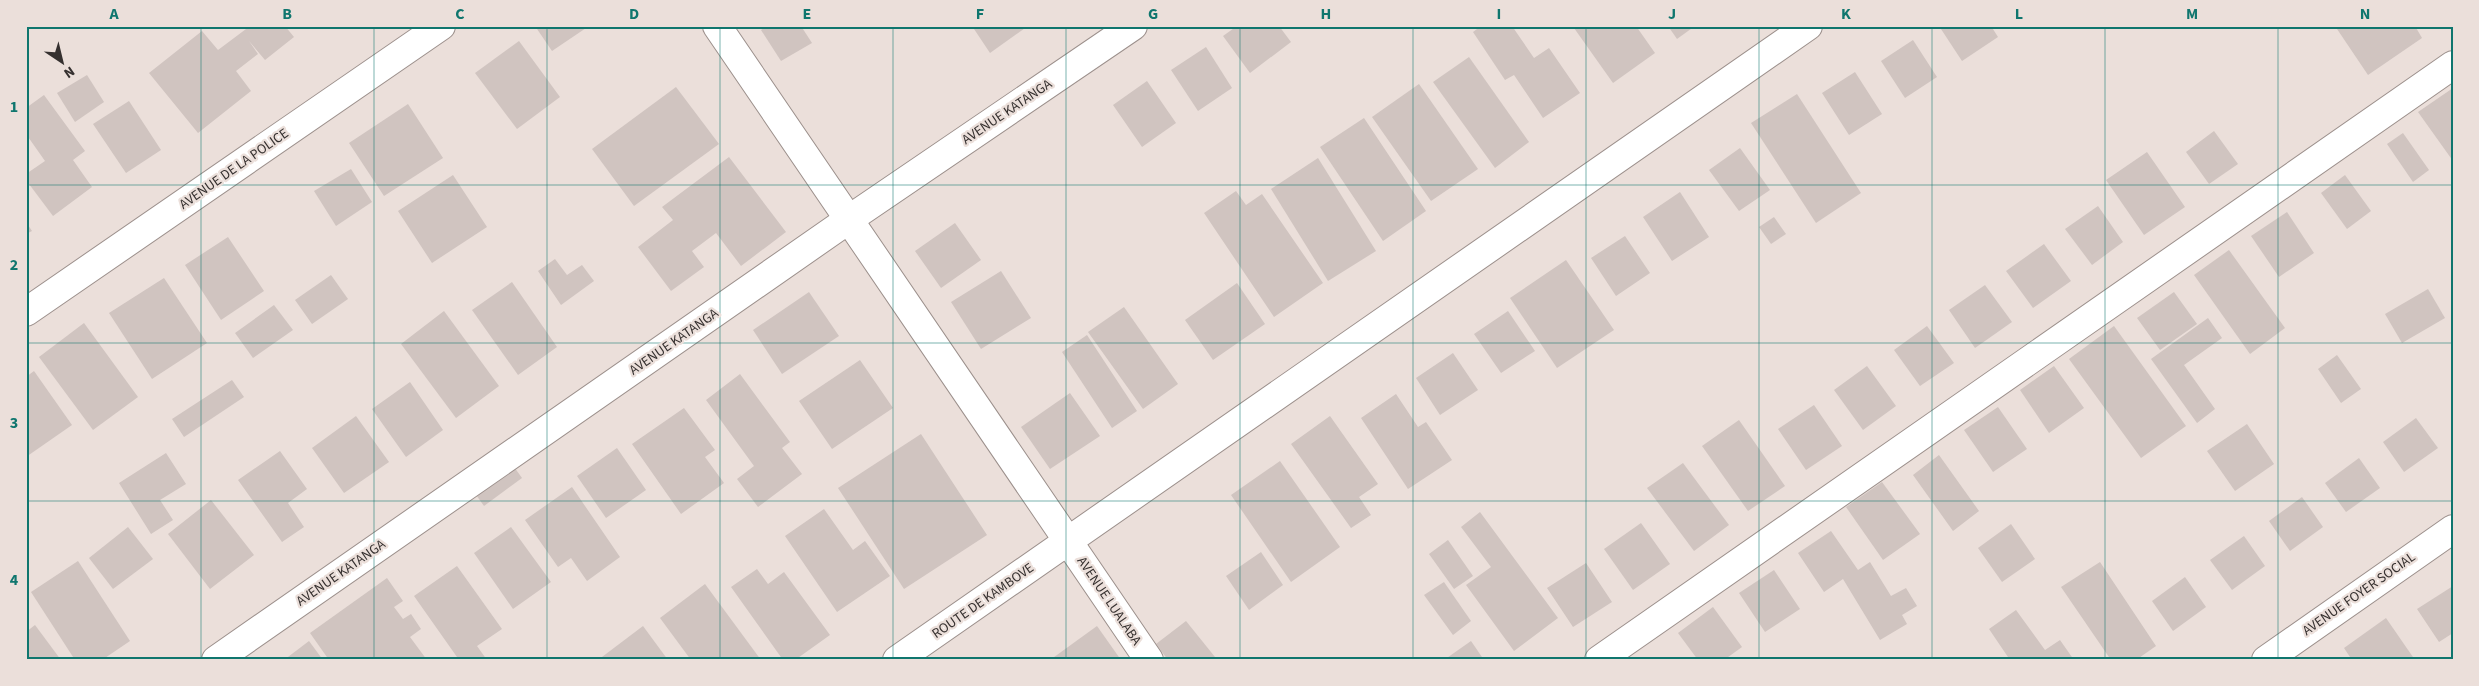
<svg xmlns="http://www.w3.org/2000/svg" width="2479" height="686" font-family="'Source Sans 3',sans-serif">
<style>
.building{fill:#d0c4c0}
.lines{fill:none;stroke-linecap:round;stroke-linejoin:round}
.minor-casing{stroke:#9c908c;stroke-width:30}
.minor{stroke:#fff;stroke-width:28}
.grid{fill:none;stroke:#0f766e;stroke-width:1;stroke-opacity:0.55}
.labels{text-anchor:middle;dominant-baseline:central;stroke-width:4.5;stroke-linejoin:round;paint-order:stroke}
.street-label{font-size:14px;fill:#35302f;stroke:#ebdfda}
.neatline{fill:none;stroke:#0f766e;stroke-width:2}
.grid-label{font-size:16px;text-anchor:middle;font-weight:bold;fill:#0f766e}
</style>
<rect width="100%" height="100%" fill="#ebdfda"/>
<g class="building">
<polygon points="250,26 285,26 294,37 265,60 249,41 258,54 236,71 251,91 198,133 149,73 202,31 218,50"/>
<polygon points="535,26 589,26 552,51"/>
<polygon points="767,26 801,26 812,43 781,61 761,30"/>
<polygon points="972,26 1028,26 990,53"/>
<polygon points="1237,26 1279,26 1291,42 1250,73 1223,36"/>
<polygon points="1481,26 1512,26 1534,58 1549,48 1580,93 1543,118 1514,75 1505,80 1473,32"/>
<polygon points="1576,26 1636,26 1655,53 1613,83 1574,28"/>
<polygon points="1668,26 1695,26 1677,39"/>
<polygon points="1939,26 1991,26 1998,37 1962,61"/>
<polygon points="2335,26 2415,26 2422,38 2368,75"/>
<polygon points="1913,40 1937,77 1905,98 1881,61"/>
<polygon points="519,41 560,97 517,129 475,73"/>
<polygon points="1206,47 1232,88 1198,111 1171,70"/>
<polygon points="1469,57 1529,142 1495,168 1433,82"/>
<polygon points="1855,72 1882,114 1849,135 1822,93"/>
<polygon points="87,75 104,102 75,122 57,93"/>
<polygon points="1147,81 1176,123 1142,147 1113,105"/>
<polygon points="1419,84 1478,169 1431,201 1372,117"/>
<polygon points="676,87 719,144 634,206 592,149"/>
<polygon points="2453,88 2453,161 2418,112"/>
<polygon points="1797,94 1861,193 1816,223 1751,123"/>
<polygon points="44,95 85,151 73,160 92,187 53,216 26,180 26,174 45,161 26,134 26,108"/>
<polygon points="129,101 161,150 126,173 93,124"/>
<polygon points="408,104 443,158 384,196 349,143"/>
<polygon points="1364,118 1426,211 1383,241 1320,147"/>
<polygon points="2214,131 2238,164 2209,184 2186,152"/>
<polygon points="2403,133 2429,170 2413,182 2387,144"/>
<polygon points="1740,148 1770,190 1739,211 1709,170"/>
<polygon points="2147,152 2185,207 2144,235 2106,180"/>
<polygon points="729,157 786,232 741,266 716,233 692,251 704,267 671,291 638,247 673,220 662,207"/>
<polygon points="1318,158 1376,251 1328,281 1271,189"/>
<polygon points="351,169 372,202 336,226 314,191"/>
<polygon points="453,175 487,227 432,263 398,211"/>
<polygon points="2345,175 2371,211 2347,229 2321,193"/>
<polygon points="1236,191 1246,205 1262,194 1323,283 1274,317 1204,213"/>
<polygon points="1680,192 1709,237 1672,261 1643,217"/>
<polygon points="2098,206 2123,242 2092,265 2065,229"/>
<polygon points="2287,212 2314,253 2279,277 2251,236"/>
<polygon points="1774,217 1786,234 1771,244 1759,227"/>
<polygon points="26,222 32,231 26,234"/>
<polygon points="955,223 981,260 941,288 915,251"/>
<polygon points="1625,236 1650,273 1616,296 1591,258"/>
<polygon points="228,237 264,291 221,320 185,265"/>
<polygon points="2044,244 2071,281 2033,308 2006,271"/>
<polygon points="2229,250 2285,328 2250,354 2194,275"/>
<polygon points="555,259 567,275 582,265 594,281 561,305 538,271"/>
<polygon points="1566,260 1614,330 1557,368 1510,298"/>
<polygon points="1001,271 1031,318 981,349 951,302"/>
<polygon points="331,275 348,299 312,324 295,300"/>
<polygon points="164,278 207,343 152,379 109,313"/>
<polygon points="512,282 557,347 518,375 472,310"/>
<polygon points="1237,283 1265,324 1213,360 1185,320"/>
<polygon points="1985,285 2012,322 1975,348 1949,310"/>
<polygon points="2428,289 2445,318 2402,343 2385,314"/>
<polygon points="809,292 839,336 782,374 753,330"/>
<polygon points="2174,292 2197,324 2160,350 2137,318"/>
<polygon points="274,305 293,330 253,358 235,333"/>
<polygon points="1124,307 1178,384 1143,409 1088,332"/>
<polygon points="444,311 499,386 456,418 401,344"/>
<polygon points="1508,311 1535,351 1501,373 1474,334"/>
<polygon points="2208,318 2222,338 2184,365 2215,409 2197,423 2151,359"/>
<polygon points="84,323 138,397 93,430 39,357"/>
<polygon points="1927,326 1954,363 1920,386 1894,350"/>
<polygon points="2114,326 2186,426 2141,458 2069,359"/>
<polygon points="1087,335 1137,411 1112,428 1062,352"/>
<polygon points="1453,353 1478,390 1440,415 1416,378"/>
<polygon points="2337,355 2361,389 2341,403 2318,369"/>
<polygon points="860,360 893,408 832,449 799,401"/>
<polygon points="1867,366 1896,406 1863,430 1834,390"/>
<polygon points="2054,366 2084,408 2049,433 2020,390"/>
<polygon points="34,371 72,425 26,457 26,377"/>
<polygon points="740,374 790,442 782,448 802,474 758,507 737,479 754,466 706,400"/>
<polygon points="232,380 244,397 184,437 172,419"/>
<polygon points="410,382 443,430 406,457 372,409"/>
<polygon points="1070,393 1100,436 1050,469 1021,427"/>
<polygon points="1396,394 1418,427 1426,422 1452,460 1408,489 1361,418"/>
<polygon points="1814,405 1842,446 1806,470 1778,429"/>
<polygon points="1998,407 2027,449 1993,472 1964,430"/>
<polygon points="684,408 715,450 705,457 724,483 681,514 632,444"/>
<polygon points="356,416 389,462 344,493 312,448"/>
<polygon points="1330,416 1378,484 1359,497 1371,515 1351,528 1291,444"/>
<polygon points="2416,418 2438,448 2404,472 2383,442"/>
<polygon points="1739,420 1785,486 1748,511 1702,446"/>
<polygon points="2247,424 2274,464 2235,491 2207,451"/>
<polygon points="921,434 987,535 904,589 838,488"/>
<polygon points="617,448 646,490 606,518 577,476"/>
<polygon points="280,451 307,489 288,503 304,527 282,542 238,480"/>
<polygon points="166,453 186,484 160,500 173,520 151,534 119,483"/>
<polygon points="1939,455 1979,511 1953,531 1913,475"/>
<polygon points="2359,458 2380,488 2346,512 2325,483"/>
<polygon points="1280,461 1340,547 1291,582 1231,495"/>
<polygon points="1683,463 1729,525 1694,551 1647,488"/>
<polygon points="512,464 522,478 484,506 474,492"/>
<polygon points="1882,482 1920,534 1883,560 1846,507"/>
<polygon points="572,487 620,557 587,581 571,558 558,567 525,520"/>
<polygon points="2302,497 2323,527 2290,551 2269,521"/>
<polygon points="211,500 254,555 210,589 168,534"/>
<polygon points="824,509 853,550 865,541 890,576 837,612 785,536"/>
<polygon points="1480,512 1558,618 1514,651 1466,585 1491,567 1461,527"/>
<polygon points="1641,523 1670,564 1633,590 1604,549"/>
<polygon points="2011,524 2035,559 2002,582 1978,548"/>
<polygon points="128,527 153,559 113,589 89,558"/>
<polygon points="511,527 551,582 513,609 474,553"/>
<polygon points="1831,531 1858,570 1870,562 1891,596 1906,588 1917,606 1902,615 1907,624 1880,640 1843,579 1824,592 1798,553"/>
<polygon points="2244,536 2265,566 2232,590 2210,560"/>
<polygon points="1448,540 1473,576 1454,589 1429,554"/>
<polygon points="1261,552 1283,585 1249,610 1226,576"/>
<polygon points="78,561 130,641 102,660 75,660 31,592"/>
<polygon points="2100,562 2156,646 2136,660 2111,660 2061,587"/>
<polygon points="1586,563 1612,602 1573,627 1547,588"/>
<polygon points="457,566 502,629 477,646 487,660 452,660 457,657 414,596"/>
<polygon points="757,569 768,584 784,572 830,635 795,660 783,660 731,587"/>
<polygon points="1774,570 1800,609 1765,632 1739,593"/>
<polygon points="2185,577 2206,607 2173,631 2152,601"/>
<polygon points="387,578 403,601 394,607 403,619 411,614 421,629 410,637 427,660 329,660 310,633"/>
<polygon points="1444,582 1471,621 1453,635 1424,595"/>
<polygon points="705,584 761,660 691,660 660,618"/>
<polygon points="2453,586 2453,633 2439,642 2417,609"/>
<polygon points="1713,607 1742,647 1724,660 1698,660 1678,633"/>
<polygon points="2016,610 2045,650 2060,640 2074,660 2010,660 1989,629"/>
<polygon points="2386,618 2415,660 2352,660 2344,648"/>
<polygon points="1186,621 1215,657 1211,660 1168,660 1156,644"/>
<polygon points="35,625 61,660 26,660 26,632"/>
<polygon points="643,626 668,660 598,660"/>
<polygon points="1097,626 1121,660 1050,660"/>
<polygon points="309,641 323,660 284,660"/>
<polygon points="1471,641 1484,660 1444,660"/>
</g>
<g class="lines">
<g class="minor-casing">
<g id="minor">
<polyline points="717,26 1149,660"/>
<polyline points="26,312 441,26"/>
<polyline points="216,660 848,220 1133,26"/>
<polyline points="897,660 1808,26"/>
<polyline points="1599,660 2453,65"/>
<polyline points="2266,660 2453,529"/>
</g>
</g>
<use href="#minor" class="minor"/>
</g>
<path class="grid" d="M 201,26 L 201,660M 374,26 L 374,660M 547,26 L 547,660M 720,26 L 720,660M 893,26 L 893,660M 1066,26 L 1066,660M 1240,26 L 1240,660M 1413,26 L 1413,660M 1586,26 L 1586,660M 1759,26 L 1759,660M 1932,26 L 1932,660M 2105,26 L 2105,660M 2278,26 L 2278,660M 26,185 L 2453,185M 26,343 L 2453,343M 26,501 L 2453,501"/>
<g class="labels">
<g class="street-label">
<text transform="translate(1007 112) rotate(-34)">AVENUE KATANGA</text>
<text transform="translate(234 169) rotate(-35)">AVENUE DE LA POLICE</text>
<text transform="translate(674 342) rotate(-35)">AVENUE KATANGA</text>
<text transform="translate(341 573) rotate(-35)">AVENUE KATANGA</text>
<text transform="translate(2359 594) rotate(-35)">AVENUE FOYER SOCIAL</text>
<text transform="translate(983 601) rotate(-35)">ROUTE DE KAMBOVE</text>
<text transform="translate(1109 601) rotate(56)">AVENUE LUALABA</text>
</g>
</g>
<rect width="2479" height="686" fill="none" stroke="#ebdfda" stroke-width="55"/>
<g transform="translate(62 62) rotate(145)" stroke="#ebdfda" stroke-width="4" paint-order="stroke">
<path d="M0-4L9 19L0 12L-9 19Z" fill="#35302f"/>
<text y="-8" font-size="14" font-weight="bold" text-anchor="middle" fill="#35302f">N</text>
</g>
<rect x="28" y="28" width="2424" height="630" class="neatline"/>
<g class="grid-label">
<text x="114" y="19">A</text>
<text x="287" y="19">B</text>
<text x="460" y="19">C</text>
<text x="634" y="19">D</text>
<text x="807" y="19">E</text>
<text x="980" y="19">F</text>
<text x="1153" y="19">G</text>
<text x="1326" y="19">H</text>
<text x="1499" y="19">I</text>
<text x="1672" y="19">J</text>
<text x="1846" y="19">K</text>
<text x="2019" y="19">L</text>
<text x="2192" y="19">M</text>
<text x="2365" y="19">N</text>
<text x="14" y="112">1</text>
<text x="14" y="270">2</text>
<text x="14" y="428">3</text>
<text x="14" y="585">4</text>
</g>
</svg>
